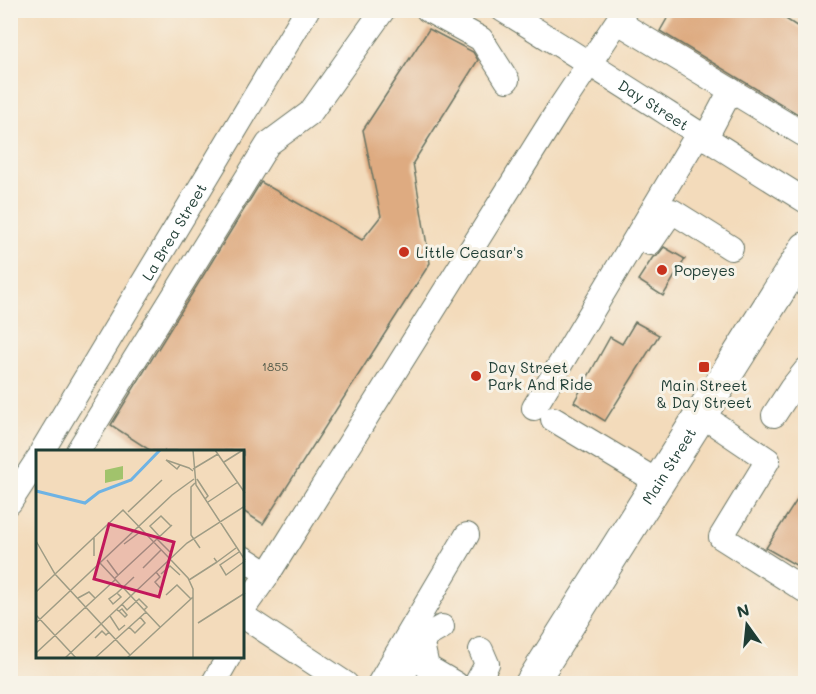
<svg xmlns="http://www.w3.org/2000/svg" width="816" height="694" font-family="Mali,sans-serif">
<style>
.building{fill:#deab81}
.lines{fill:none;stroke-linecap:round;stroke-linejoin:round}
.minor-casing{stroke:#697463;stroke-width:26}
.major-casing{stroke:#697463;stroke-width:34}
.minor{stroke:#fff;stroke-width:24}
.major{stroke:#fff;stroke-width:32}
.poi-dot{fill:#c8321e;stroke:#f7f3e8;stroke-width:2}
.labels{text-anchor:middle;dominant-baseline:central;stroke-width:6;stroke-linejoin:round;paint-order:stroke}
.number-label{font-size:12px;fill:#4f5847}
.street-label{font-size:15px;fill:#1f3d34;stroke:#f7f3e8}
.poi-label{font-size:15px;fill:#1f3d34;stroke:#f7f3e8;text-anchor:start}
.inset-river{fill:none;stroke:#6eb3e4;stroke-width:3}
.inset-road{fill:none;stroke:#9e9c85;stroke-width:1.5}
.view{fill:#c2185b;fill-opacity:0.15;stroke:#c2185b;stroke-width:3}
.inset-edge{fill:none;stroke:#1f3d34;stroke-width:3}
</style>
<rect width="100%" height="100%" fill="#f7f3e8"/>
<filter id="ink" filterUnits="userSpaceOnUse"><feTurbulence type="fractalNoise" baseFrequency=".0167" numOctaves="2"/><feDisplacementMap in="SourceGraphic" scale="12" xChannelSelector="R" yChannelSelector="G"/><feConvolveMatrix kernelMatrix="1 2 1 2 8 2 1 2 1" color-interpolation-filters="sRGB"/></filter>
<filter id="wash" filterUnits="userSpaceOnUse"><feTurbulence type="fractalNoise" baseFrequency=".008" numOctaves="4" result="noise"/><feDisplacementMap in="SourceGraphic" scale="24" xChannelSelector="R" yChannelSelector="G"/><feGaussianBlur stdDeviation="1.35" result="paint"/><feColorMatrix in="noise" values="0 0 0 0 0 0 0 0 0 0 0 0 0 0 0 0 0 1.4 0 .05"/><feComposite in="paint" operator="in"/></filter>
<g filter="url(#wash)">
<rect width="100%" height="100%" fill="#f3dbbb"/>
<g id="blocks">
<g class="building">
<polygon points="672,10 772,10 806,32 806,119 660,31"/>
<polygon points="429,29 473,52 478,60 413,163 430,263 263,524 243,511 243,451 151,451 111,425 261,182 362,240 381,216 363,130"/>
<polygon points="664,247 685,259 663,296 638,280 653,257 657,256"/>
<polygon points="635,322 659,335 605,421 574,402 610,337 622,344"/>
<polygon points="806,486 806,571 766,548"/>
</g>
</g>
</g>
<g filter="url(#ink)">
<use href="#blocks" fill-opacity="0" stroke="#697463" stroke-width="1.5"/>
<g class="lines">
<g class="minor-casing">
<g id="minor">
<polyline points="428,10 481,39 507,80"/>
<path id="s1" d="M 503,10 C 605,72 704,138 806,201"/>
<polyline points="618,22 803,134"/>
<polyline points="705,139 731,90"/>
<polyline points="650,243 672,211 731,248"/>
<polyline points="534,408 698,134"/>
<polyline points="700,414 768,460 721,537 806,591"/>
<polyline points="774,415 791,389 806,370"/>
<polyline points="553,419 658,482"/>
<path id="s2" d="M 42,451 L 307,10"/>
<polyline points="78,451 268,144 310,113 383,10"/>
<polyline points="10,502 38,459"/>
<polyline points="243,558 268,574"/>
<polyline points="243,609 268,574 559,109 625,10"/>
<polyline points="243,616 346,684"/>
<polyline points="421,639 427,667 456,684"/>
<polyline points="213,684 229,656"/>
<polyline points="379,684 467,535"/>
<polyline points="407,684 401,680 421,639 442,627"/>
<polyline points="476,684 487,664 481,650"/>
</g>
</g>
<g class="major-casing">
<g id="major">
<path id="s3" d="M 531,684 L 806,248"/>
</g>
</g>
<use href="#minor" class="minor"/>
<use href="#major" class="major"/>
</g>
</g>
<g class="poi-dot">
<circle cx="404" cy="252" r="6"/>
<circle cx="662" cy="270" r="6"/>
<rect x="698" y="361" width="12" height="12" rx="3"/>
<circle cx="476" cy="376" r="6"/>
</g>
<g class="labels">
<g class="number-label">
<text x="275" y="366">1855</text>
</g>
<g class="street-label">
<text stroke="none"><textPath href="#s1" startOffset="178">Day Street</textPath></text>
<text stroke="none"><textPath href="#s2" startOffset="256">La Brea Street</textPath></text>
<text stroke="none"><textPath href="#s3" startOffset="258">Main Street</textPath></text>
</g>
<g class="poi-label">
<text x="416" y="252">Little Ceasar's</text>
<text x="674" y="270">Popeyes</text>
<text x="488" y="367">Day Street<tspan x="488" dy="17">Park And Ride</tspan></text>
<text x="704" y="385" text-anchor="middle">Main Street<tspan x="704" dy="17">&amp; Day Street</tspan></text>
</g>
</g>
<g transform="translate(36 450)">
<rect width="208" height="208" fill="#f3dbbb"/>
<path d="M 87,16 L 87,29 L 69,33 L 69,20 Z" fill="#a1c36c"/>
<path class="inset-river" d="M 0,41 L 49,53 L 63,42 L 95,30 L 124,0"/>
<path class="inset-road" d="M 157,0 L 160,35 L 209,110M 179,0 L 209,43M 188,12 L 207,0M 144,15 L 141,19 L 130,10 L 153,18 L 157,21M 157,19 L 182,4M 161,29 L 172,46 L 169,49M 159,33 L 155,37 L 155,85 L 164,98M 172,52 L 202,32M 92,62 L 126,30M 124,87 L 114,76 L 125,66 L 135,76M 121,89 L 134,102M 0,91 L 19,124 L 94,205M 88,94 L 104,82M 203,102 L 184,115 L 190,125 L 209,111M 58,106 L 58,88M 178,108 L 181,112 L 200,98M 134,109 L 152,128 L 157,139 L 157,208M 71,110 L 82,125M 64,113 L 124,177M 107,118 L 125,100M 120,122 L 124,127 L 119,132 L 126,140M 125,124 L 134,116 L 144,125M 79,128 L 136,75M 153,130 L 181,112M 0,142 L 87,60 L 134,109M 81,143 L 73,149 L 77,154 L 85,147 L 81,143 L 98,127M 130,145 L 141,135 L 155,149M 42,148 L 53,142 L 59,148M 86,154 L 91,160 L 103,149 L 111,157 L 108,160M 81,160 L 83,161 L 89,167 L 91,165 L 86,159 L 83,161M 0,165 L 40,208M 74,166 L 83,180 L 89,175M 0,173 L 136,45 L 158,29M 162,173 L 209,143M 93,177 L 99,183 L 109,173 L 104,167M 59,188 L 66,181 L 70,185 L 73,182M 0,203 L 80,129M 29,208 L 151,93 L 209,56M 59,208 L 110,162M 91,208 L 157,147"/>
<path class="view" d="M 73,74 L 138,92 L 123,147 L 58,129 Z"/>
<rect width="208" height="208" class="inset-edge"/>
</g>
<rect width="816" height="694" fill="none" stroke="#f7f3e8" stroke-width="36"/>
<g transform="translate(747 625) rotate(345)" stroke="#f7f3e8" stroke-width="4.5" paint-order="stroke">
<path d="M0-4.5L10 22L0 15L-10 22Z" fill="#1f3d34"/>
<text y="-9" font-size="16" font-weight="bold" text-anchor="middle" fill="#1f3d34">N</text>
</g>
</svg>
